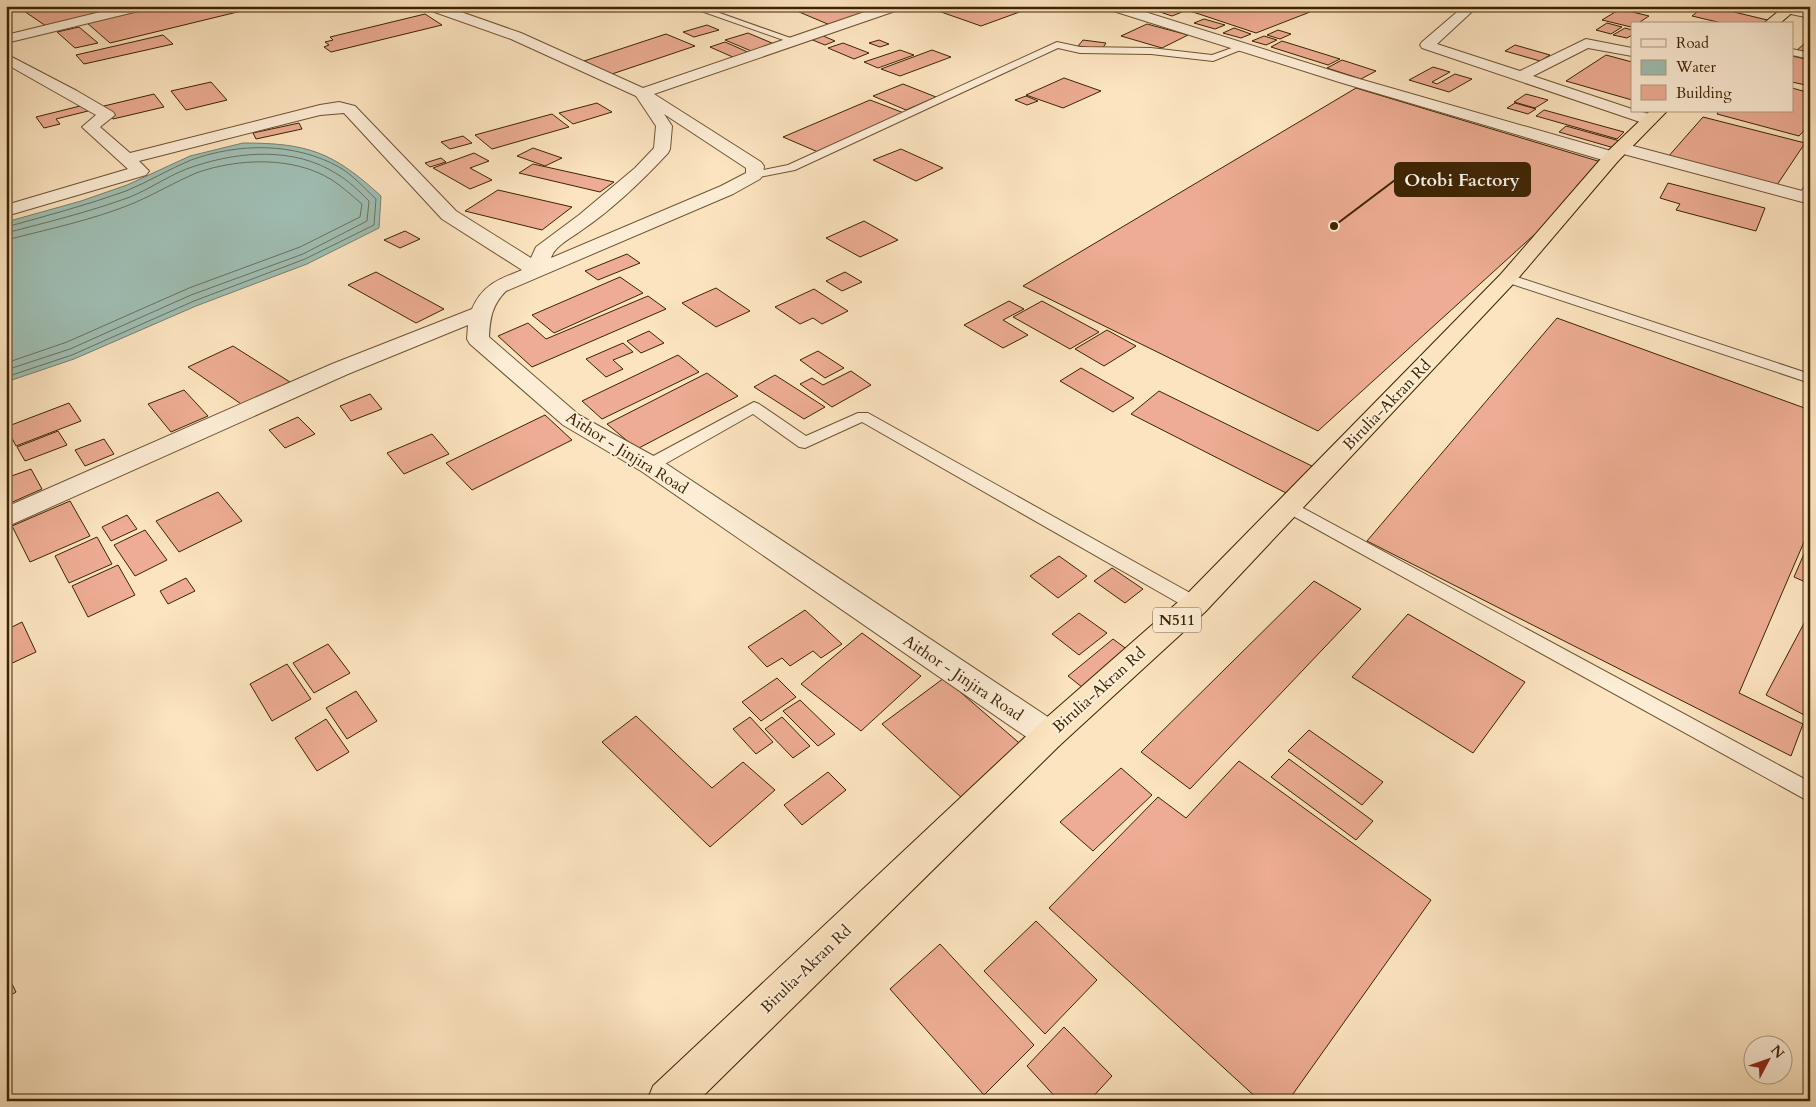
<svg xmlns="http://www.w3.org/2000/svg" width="1816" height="1107" font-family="Cardo,serif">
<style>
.water{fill:#9fbeb3;stroke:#78806c}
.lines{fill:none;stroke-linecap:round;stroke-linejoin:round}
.shore{stroke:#6e705a;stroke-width:1}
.building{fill:#edac93;stroke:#3d2302}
.service-casing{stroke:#6d5332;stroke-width:2}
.minor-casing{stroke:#6d5332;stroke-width:2}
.trunk-casing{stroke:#3d2302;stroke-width:2}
.service{fill:#fdedd6;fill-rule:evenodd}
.minor{fill:#fdedd6;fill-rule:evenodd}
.trunk{fill:#fce4c0;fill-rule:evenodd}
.labels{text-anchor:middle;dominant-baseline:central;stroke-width:4;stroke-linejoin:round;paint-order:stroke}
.shield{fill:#fdedd6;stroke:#776042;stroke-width:1}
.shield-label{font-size:15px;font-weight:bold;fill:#3d2302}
.street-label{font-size:16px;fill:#3d2302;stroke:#fdedd6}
.leader{fill:none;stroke:#3d2302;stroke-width:2}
.callout-dot{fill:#3d2302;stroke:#fdedd6;stroke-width:2}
.callout{fill:#3d2302;stroke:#3d2302;stroke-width:2}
.callout-label{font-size:18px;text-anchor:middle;font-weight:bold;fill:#fff}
</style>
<rect width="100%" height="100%" fill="#fce4c0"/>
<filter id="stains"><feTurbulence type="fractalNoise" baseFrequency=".004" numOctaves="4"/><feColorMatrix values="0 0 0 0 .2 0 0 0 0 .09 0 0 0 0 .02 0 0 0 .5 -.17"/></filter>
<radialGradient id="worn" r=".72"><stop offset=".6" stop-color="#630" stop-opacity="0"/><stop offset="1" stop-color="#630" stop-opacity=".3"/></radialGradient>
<path class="water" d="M 243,143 C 308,143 333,152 381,196 L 379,228 L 307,264 L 196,306 L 74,359 L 6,382 L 6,222 L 81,201 L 127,185 L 190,156 Z"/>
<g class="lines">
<g class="shore">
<path d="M 6,227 C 46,216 87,205 126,191 C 148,182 169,169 191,160 C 238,143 294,142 339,167 C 353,175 364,188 376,199 L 374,225 L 305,259 L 194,301 L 72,355 L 6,377"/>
<path d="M 6,233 C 48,222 89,212 130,197 C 152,188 172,173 195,166 C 241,151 295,147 337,174 C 349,181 359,191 369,201 L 367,221 L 303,254 L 191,295 L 70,349 L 6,370"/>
<path d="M 6,240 C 49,229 93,220 134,203 C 155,194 175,182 196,173 C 238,158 294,156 332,180 C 343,187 352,196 362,204 L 360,217 L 300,247 L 189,288 L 67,342 L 6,363"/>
</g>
</g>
<g class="building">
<polygon points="32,6 132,6 46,26 21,9"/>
<polygon points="152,6 262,6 110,43 86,22"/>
<polygon points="803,6 888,6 830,25 792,9"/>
<polygon points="924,6 1036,6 981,26"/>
<polygon points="1175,6 1290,6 1310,12 1256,33"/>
<polygon points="1672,6 1709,6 1784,24 1726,24 1692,16 1697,12"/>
<polygon points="1167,7 1182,12 1172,16 1157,11"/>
<polygon points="1620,9 1649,16 1637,24 1632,24 1631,27 1602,20"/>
<polygon points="425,14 442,25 331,52 324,47 329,45 325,42 333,40 330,37"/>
<polygon points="1204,19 1225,25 1215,29 1194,23"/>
<polygon points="1607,23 1622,27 1611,34 1596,30"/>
<polygon points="1147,24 1188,35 1162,48 1121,36"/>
<polygon points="707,25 719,30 694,37 683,32"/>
<polygon points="79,27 98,43 75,48 57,32"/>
<polygon points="1234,28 1251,34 1241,38 1223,33"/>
<polygon points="1625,28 1632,30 1632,35 1627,38 1613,35"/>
<polygon points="1278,30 1291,34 1280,39 1267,35"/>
<polygon points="748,33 779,46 756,53 725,40"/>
<polygon points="666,34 695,46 612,74 584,61"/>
<polygon points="163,35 173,44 84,64 76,55"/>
<polygon points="821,35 835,41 825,45 810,39"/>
<polygon points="1264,36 1277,40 1266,45 1252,41"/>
<polygon points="879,40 889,44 880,47 869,43"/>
<polygon points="1083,40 1106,43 1102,49 1078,46"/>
<polygon points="1282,41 1340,59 1328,65 1271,47"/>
<polygon points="725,42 750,53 735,58 710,47"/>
<polygon points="843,43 869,53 854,59 828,48"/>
<polygon points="1804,44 1810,45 1810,54 1796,51"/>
<polygon points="1515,45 1550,55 1540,61 1505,51"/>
<polygon points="900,50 914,55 878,68 864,62"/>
<polygon points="932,50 951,57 900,76 881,69"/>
<polygon points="1606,55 1632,62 1632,100 1566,81"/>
<polygon points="1792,56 1810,60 1810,86 1792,82"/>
<polygon points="1342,60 1376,71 1361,79 1327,68"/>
<polygon points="1433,67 1450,72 1432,82 1437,84 1455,74 1472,79 1449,92 1409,80"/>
<polygon points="1064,78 1101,91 1063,108 1026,95"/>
<polygon points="211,82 227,100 186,110 171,91"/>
<polygon points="903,84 936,97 906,110 873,96"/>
<polygon points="1356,88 1611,165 1318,431 1023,286"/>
<polygon points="1792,88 1810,93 1810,124 1799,136 1717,114 1719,111 1792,111"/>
<polygon points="154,94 164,107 113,119 104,106"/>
<polygon points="1526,94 1548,100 1535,108 1514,102"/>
<polygon points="1026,96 1038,101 1027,105 1015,100"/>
<polygon points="870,100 904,113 818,152 783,137"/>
<polygon points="597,103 612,112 573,124 559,113"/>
<polygon points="1515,103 1536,109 1528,114 1507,108"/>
<polygon points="84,105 88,111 56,119 60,124 44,128 36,117"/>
<polygon points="1544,110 1624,132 1617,139 1536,116"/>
<polygon points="552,114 569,127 492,149 475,135"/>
<polygon points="1703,117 1805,143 1775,188 1667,158"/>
<polygon points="299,123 302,129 256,139 253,133"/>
<polygon points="1566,126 1627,143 1621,150 1559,132"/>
<polygon points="463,136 472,143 450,149 441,142"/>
<polygon points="533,148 562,158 545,166 517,156"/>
<polygon points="901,149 943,168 916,181 873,160"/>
<polygon points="474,153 489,161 470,168 492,180 470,189 433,168"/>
<polygon points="441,158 446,162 430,167 425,163"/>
<polygon points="533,164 614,182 600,192 519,173"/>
<polygon points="1668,183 1765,208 1756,231 1676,210 1680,204 1660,198"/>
<polygon points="498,190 572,207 542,230 465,211"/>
<polygon points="864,221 898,240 860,257 826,238"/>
<polygon points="405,231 420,239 400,248 384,240"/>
<polygon points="627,254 640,263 598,280 585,271"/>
<polygon points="376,272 444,309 416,323 348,285"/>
<polygon points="845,272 862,282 842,291 826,281"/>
<polygon points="620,277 643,293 554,333 532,315"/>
<polygon points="716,288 750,311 716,327 682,303"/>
<polygon points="814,289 848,311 822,324 813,318 800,324 775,307"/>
<polygon points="648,296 666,309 532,367 498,336 528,323 546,339"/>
<polygon points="1009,301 1024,309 1003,320 1028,335 1003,348 964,325"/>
<polygon points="1042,301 1099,332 1070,349 1013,317"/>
<polygon points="1557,318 1810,410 1810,528 1739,693 1803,724 1791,756 1367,541"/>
<polygon points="1107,330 1136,346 1104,366 1075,349"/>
<polygon points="649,331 664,343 641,353 627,341"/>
<polygon points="623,343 633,352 613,360 623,369 606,377 586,359"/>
<polygon points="233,346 290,382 244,406 188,367"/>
<polygon points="818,351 844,368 825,378 800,360"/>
<polygon points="678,355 699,372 602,419 582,401"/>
<polygon points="1081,368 1134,398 1113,412 1060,381"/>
<polygon points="851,371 871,385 832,407 800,384 812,378 823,385"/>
<polygon points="707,373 738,396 637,449 607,424"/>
<polygon points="775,375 825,407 804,419 754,387"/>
<polygon points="184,390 208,416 171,432 148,404"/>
<polygon points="1159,391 1318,469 1292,496 1131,414"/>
<polygon points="370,394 382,409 351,421 340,406"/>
<polygon points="69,403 81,421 16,446 6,427"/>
<polygon points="545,415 572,440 472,490 446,463"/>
<polygon points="298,417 315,434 285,448 269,430"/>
<polygon points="58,431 67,445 25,461 17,447"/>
<polygon points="432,434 449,454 404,474 387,453"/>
<polygon points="104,439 114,454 85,466 75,450"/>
<polygon points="31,469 42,489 8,504 6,500 6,478"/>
<polygon points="218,492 242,521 179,552 156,521"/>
<polygon points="70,501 90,536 30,562 12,526"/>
<polygon points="127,515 137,529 111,541 102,527"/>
<polygon points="145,530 167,560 135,576 114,545"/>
<polygon points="97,537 112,564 69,583 55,556"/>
<polygon points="1810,540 1810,584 1794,577"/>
<polygon points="1059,556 1087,576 1058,598 1030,576"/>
<polygon points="118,565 135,595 88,617 72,586"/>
<polygon points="1112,568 1143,589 1125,603 1094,581"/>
<polygon points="186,578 195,591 168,604 160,591"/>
<polygon points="1314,581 1361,609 1190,789 1141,752"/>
<polygon points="805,610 842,644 821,658 813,651 790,666 782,658 767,667 748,647"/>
<polygon points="1810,612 1810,718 1766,695"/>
<polygon points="1079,613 1107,633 1079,655 1052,634"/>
<polygon points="1408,614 1525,682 1473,753 1352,677"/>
<polygon points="22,622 36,652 6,666 6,630"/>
<polygon points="862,633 921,676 861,731 801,684"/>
<polygon points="1113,639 1143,661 1097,699 1068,676"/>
<polygon points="328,644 350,673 314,693 293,663"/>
<polygon points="287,664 311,699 272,721 250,684"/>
<polygon points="777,678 796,697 761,721 742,702"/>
<polygon points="944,678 1025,748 963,799 882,724"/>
<polygon points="356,691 377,721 347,739 326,708"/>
<polygon points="800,700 835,734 818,746 783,711"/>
<polygon points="636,716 712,788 743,762 775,790 710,847 602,742"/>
<polygon points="750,717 773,742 756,754 733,729"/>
<polygon points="782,717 810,746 793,758 765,729"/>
<polygon points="326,719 349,752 317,771 295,738"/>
<polygon points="1309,730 1383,782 1362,805 1288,751"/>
<polygon points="1289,759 1373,821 1356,840 1271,777"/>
<polygon points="1239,761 1431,900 1288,1101 1260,1101 1049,908 1158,797 1186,818"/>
<polygon points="1121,768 1152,795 1093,851 1060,822"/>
<polygon points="828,772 846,790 802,825 784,805"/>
<polygon points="1036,921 1097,980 1045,1034 984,971"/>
<polygon points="940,944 1034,1045 984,1095 890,989"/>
<polygon points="6,972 16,992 6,998"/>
<polygon points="1064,1027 1112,1076 1089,1101 1059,1101 1027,1066"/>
</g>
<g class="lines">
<g class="service-casing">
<g id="service">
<polygon points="687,6 700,6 799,41 795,44 792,43"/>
<polygon points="1789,8 1810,12 1810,18 1786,13 1786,9"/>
<polygon points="1057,42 1080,47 1151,48 1212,55 1243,44 1248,47 1213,61 1151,54 1080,53 1058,48 795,170 754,178 748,175 754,172 788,165"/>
<polygon points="1792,49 1810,53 1810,59 1792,55"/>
<polygon points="1810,184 1810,196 1807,199 1799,199 1797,197 1806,185"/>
<polygon points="1508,274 1810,374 1810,383 1503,281 1502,278"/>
<polygon points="754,402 759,404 806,436 858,413 868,413 1201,599 1204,604 1201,609 1195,611 1189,609 862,422 805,448 799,447 753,414 656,469 650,470 644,469 642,465 644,461"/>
<polygon points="1290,501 1810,782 1810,802 1284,511 1282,507 1284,503"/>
</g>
</g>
<g class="minor-casing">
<g id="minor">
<polygon points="125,6 148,6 147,9 6,43 6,35"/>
<path d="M 425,6 L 444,6 L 521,33 L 643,88 L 882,6 L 902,6 L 901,9 L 654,94 L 761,162 L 764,166 L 763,175 L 760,179 L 733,194 L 506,291 C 492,305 490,318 489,337 L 579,415 L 659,459 L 1060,725 L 1065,735 L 1060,745 L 1049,749 L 1038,745 L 641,471 L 563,425 L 470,344 L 467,339 L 468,325 L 348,374 L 6,527 L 6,507 L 332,364 L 472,309 C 483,284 500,279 522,270 L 442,219 L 344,113 L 320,115 L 139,161 L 149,171 L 146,175 L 6,216 L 6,205 L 128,169 L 82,127 L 96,115 L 6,64 L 6,54 L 77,91 L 113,112 L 115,115 L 100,127 L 130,153 L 320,105 L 339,102 L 355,106 L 456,211 L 531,258 L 536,247 L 579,215 L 635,168 L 654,148 L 656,126 L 636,96 L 511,39 L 426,9 ZM 664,114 L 746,168 L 746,173 L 721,186 L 551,258 C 554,246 573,237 582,230 C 614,208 642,181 668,153 L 670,149 L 672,126 Z"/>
<polygon points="1106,6 1126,6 1349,76 1618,153 1621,157 1618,161 1612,162 1606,161 1339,82 1107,9"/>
<path d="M 1464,6 L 1478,6 L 1437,44 L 1520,71 L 1586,39 L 1632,48 L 1632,56 L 1588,48 L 1533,76 L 1632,109 L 1632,111 C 1640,111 1652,113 1657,120 L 1655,123 L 1643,123 L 1422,48 L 1420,45 L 1422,42 Z"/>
<polygon points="1622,143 1810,193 1810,204 1616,152 1614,148 1616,144"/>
</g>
</g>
<g class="trunk-casing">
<g id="trunk">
<polygon points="1785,6 1800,6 1779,24 1763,24"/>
<polygon points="1650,111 1667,111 1618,161 1515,282 1205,612 1060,745 698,1101 647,1101 653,1086 1038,725 1185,596 1501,274 1606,153"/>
</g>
</g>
<use href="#service" class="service"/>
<use href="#minor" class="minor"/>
<use href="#trunk" class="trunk"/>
</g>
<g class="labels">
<rect class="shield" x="1153" y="607.5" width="48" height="25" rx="4"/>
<g class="shield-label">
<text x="1177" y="620">N511</text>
</g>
<g class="street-label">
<text transform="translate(1387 405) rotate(-46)">Birulia-Akran Rd</text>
<text transform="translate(627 453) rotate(32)">Aithor - Jinjira Road</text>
<text transform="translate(963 678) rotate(34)">Aithor - Jinjira Road</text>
<text transform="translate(1099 690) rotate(-42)">Birulia-Akran Rd</text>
<text transform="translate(806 969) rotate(-44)">Birulia-Akran Rd</text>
</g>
</g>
<path class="leader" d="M1334 226L1395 180"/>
<circle class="callout-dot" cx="1334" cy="226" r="5"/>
<rect class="callout" x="1395" y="163" width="135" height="33" rx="5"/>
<g class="callout-label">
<text x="1462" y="186">Otobi Factory</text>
</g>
<rect width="1816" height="1107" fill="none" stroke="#fce4c0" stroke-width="25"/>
<rect x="8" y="8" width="1801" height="1092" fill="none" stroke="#3d2302" stroke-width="2.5"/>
<rect x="12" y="12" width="1791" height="1082" fill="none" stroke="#3d2302"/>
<rect x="1631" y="22" width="162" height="90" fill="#fdedd6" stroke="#b09c81"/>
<rect x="1641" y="39" width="25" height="8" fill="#fdedd6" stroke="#b09c81"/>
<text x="1676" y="48" font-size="15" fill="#3d2302">Road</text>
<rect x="1641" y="60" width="25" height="15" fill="#9fbeb3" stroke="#b09c81"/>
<text x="1676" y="72" font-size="15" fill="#3d2302">Water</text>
<rect x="1641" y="85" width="25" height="15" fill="#edac93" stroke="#b09c81"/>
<text x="1676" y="98" font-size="15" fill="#3d2302">Building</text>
<g transform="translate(1768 1060) rotate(49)"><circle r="24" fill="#fdedd6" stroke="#b09c81"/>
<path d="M0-4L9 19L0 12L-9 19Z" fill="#8f2418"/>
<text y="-8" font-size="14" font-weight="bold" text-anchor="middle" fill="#3d2302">N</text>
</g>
<rect width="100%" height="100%" filter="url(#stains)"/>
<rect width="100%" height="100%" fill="url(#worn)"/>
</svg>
